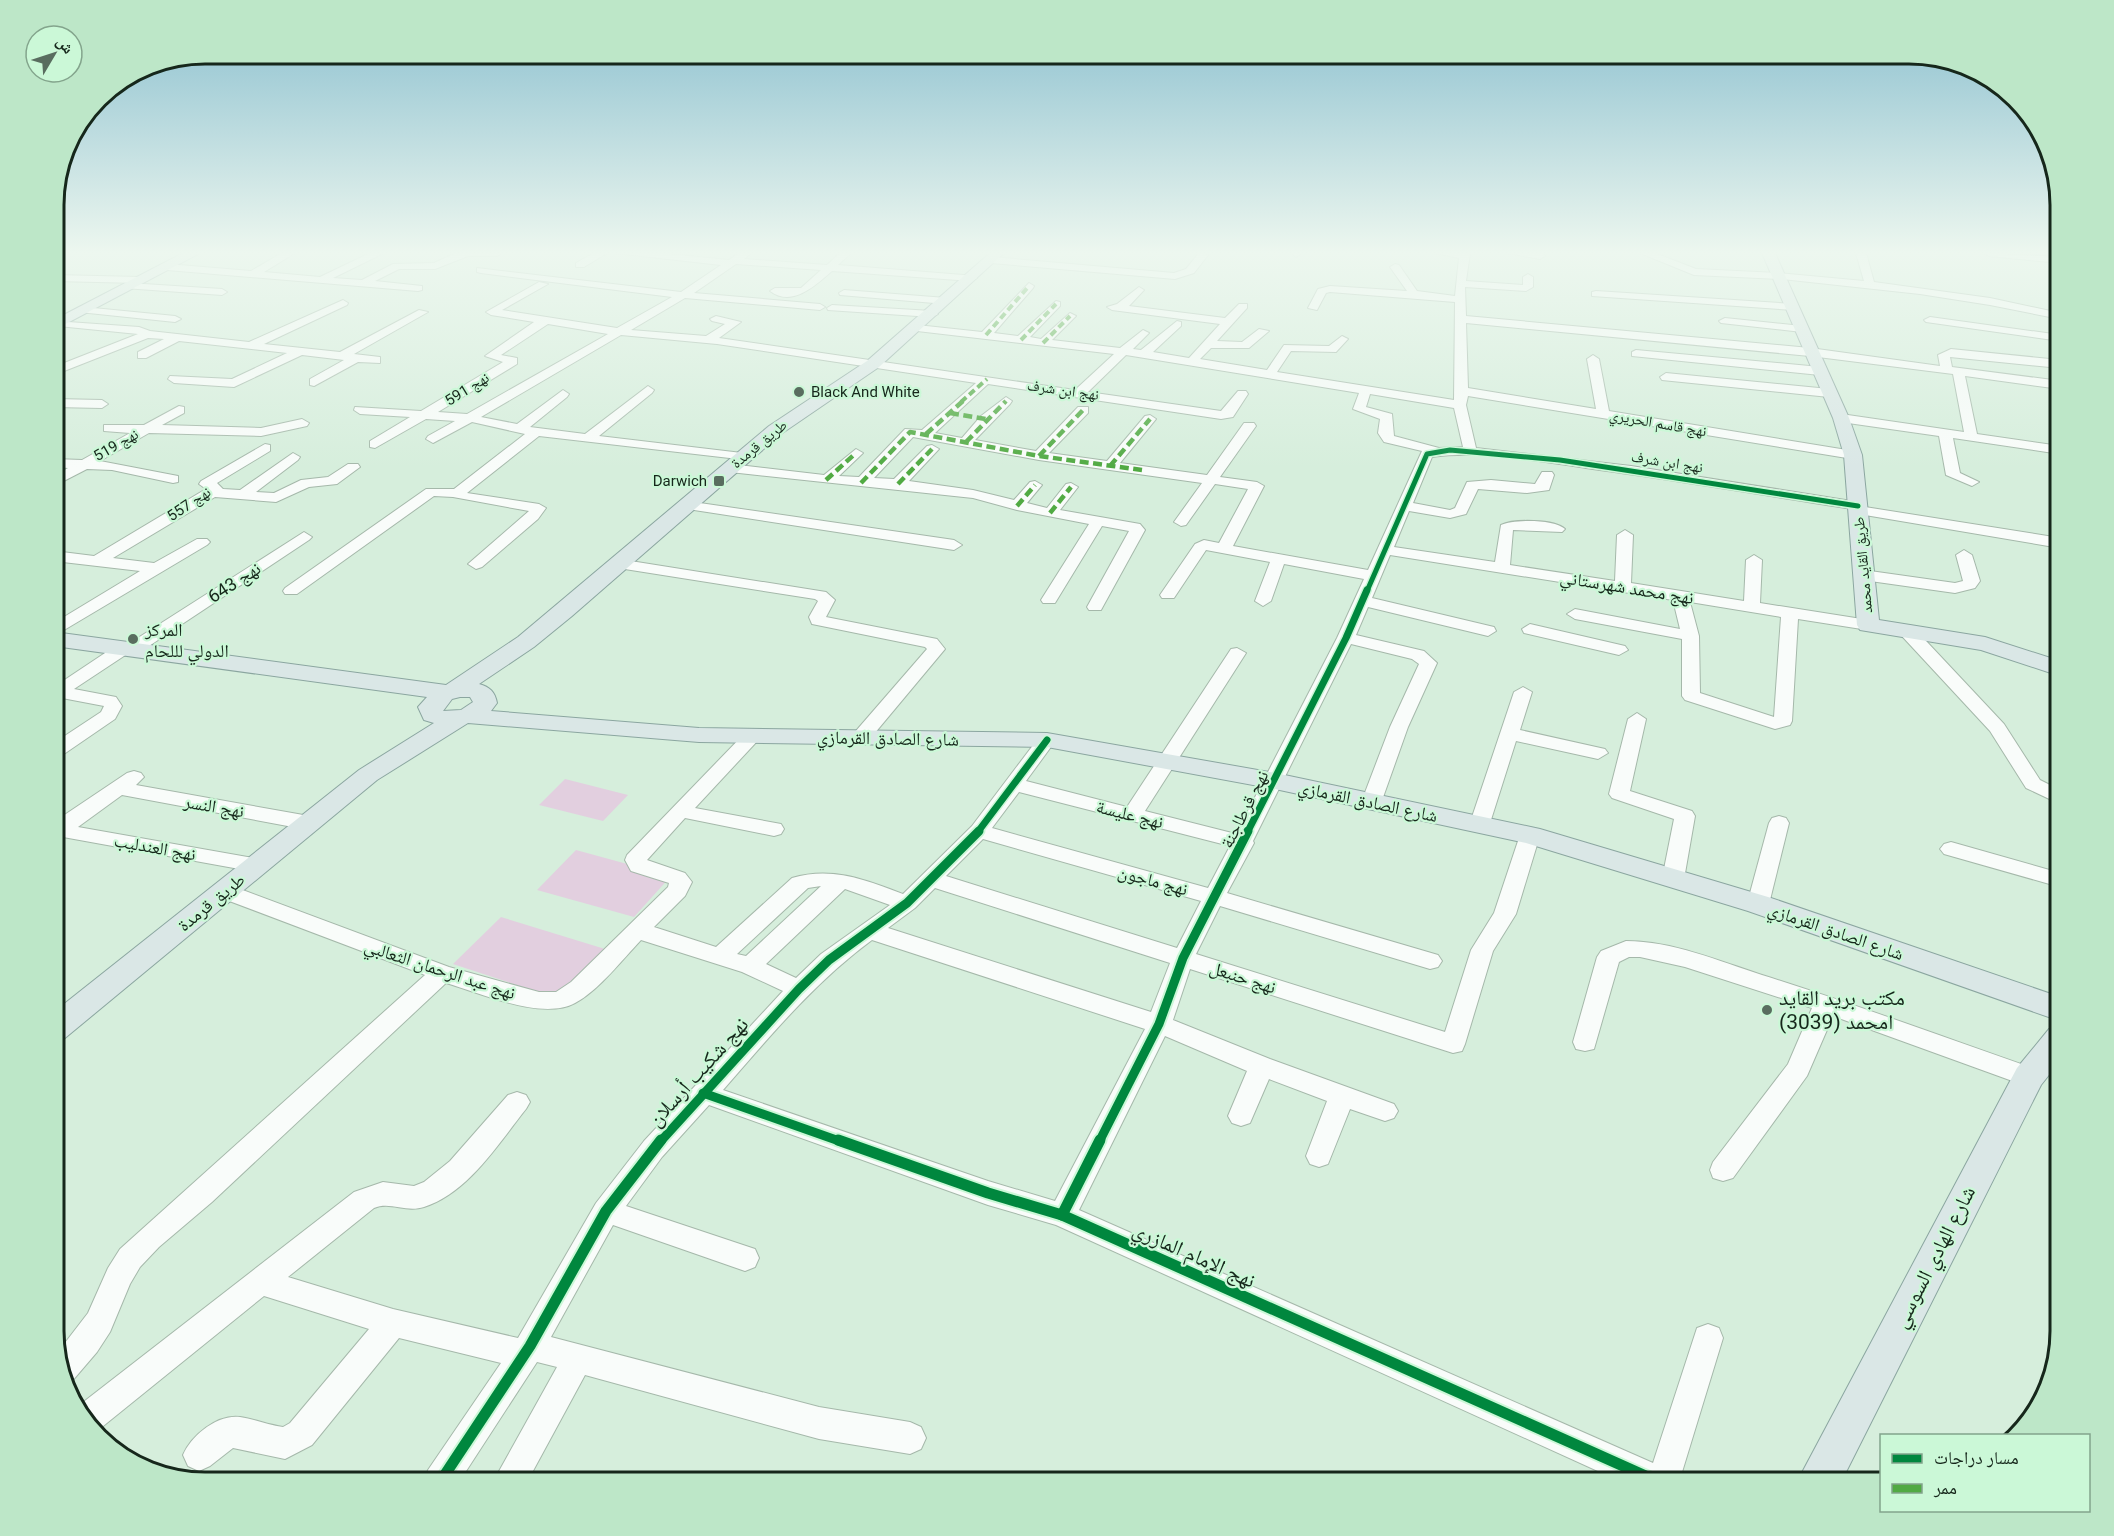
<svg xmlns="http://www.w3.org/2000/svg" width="2114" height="1536" font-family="Roboto,'Noto Naskh Arabic',sans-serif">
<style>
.green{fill:#e2cfdf}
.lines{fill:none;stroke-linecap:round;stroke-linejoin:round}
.minor-casing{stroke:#a5b8aa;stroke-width:2}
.major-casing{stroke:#8ba6a0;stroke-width:2}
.minor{fill:#f9fcfa;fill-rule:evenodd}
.major{fill:#dae7e6;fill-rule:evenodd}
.quiet-far1{stroke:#51aa43;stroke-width:4;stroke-dasharray:7 4;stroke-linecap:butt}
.quiet{stroke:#51aa43;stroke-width:4.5;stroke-dasharray:9 4.5;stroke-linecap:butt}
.cycleway-far3-casing{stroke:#cbf8d7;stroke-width:8}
.cycleway-far2-casing{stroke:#cbf8d7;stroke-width:10}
.cycleway-far1-casing{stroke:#cbf8d7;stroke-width:13}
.cycleway-casing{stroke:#cbf8d7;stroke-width:15}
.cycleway-far3{stroke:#00873e;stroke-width:5}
.cycleway-far2{stroke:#00873e;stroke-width:7}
.cycleway-far1{stroke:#00873e;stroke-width:9}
.cycleway{stroke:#00873e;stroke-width:11}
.poi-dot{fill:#596d5f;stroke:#cbf8d7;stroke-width:2}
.labels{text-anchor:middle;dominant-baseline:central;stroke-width:4.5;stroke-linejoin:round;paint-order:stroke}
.far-street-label{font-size:15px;fill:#16271b;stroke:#cbf8d7}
.far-poi-label{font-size:15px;fill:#16271b;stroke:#cbf8d7;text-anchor:start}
.street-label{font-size:18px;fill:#16271b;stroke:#cbf8d7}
.poi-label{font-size:18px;fill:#16271b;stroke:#cbf8d7;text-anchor:start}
.near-poi-label{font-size:21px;fill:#16271b;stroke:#cbf8d7;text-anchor:start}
.near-street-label{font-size:21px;fill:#16271b;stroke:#cbf8d7}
.rim{fill:none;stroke:#16271b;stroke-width:3}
</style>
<rect width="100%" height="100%" fill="#d6eedc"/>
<g class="green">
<polygon points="565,779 628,795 603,821 539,805"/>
<polygon points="576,850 671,876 634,917 537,890"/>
<polygon points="501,917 605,949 559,999 453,964"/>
</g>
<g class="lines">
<g class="minor-casing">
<g id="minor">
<polygon points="282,253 295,253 264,272 320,277 370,253 384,253 333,278 362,280 393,264 434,263 456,253 502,253 497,256 468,256 435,269 399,269 375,281 422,286 422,290 418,291 167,270 162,267 167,264 251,271"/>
<polygon points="594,253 607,253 584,267 576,267 576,263"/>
<path d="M 615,253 L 658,253 L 729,260 L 739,253 L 751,253 L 744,259 L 827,265 L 840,253 L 851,253 L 838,265 L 976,276 L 977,278 L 972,281 L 832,271 C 816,285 792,308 770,291 L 775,288 L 801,288 L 821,270 L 736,264 L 694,293 L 820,304 L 825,307 L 820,310 L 685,298 L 631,330 L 706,336 L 725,324 L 712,321 L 710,319 L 716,316 L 741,322 L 719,338 L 1075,390 L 1114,354 L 917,331 L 911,328 L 917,325 L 982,332 L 1029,283 L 1034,286 L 1033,288 L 994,333 L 1018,336 L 1056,301 L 1060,302 L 1060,306 L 1030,337 L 1041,339 L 1070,313 L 1076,316 L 1052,340 L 1120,348 L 1143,330 L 1149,333 L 1133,349 L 1141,350 L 1177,321 L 1181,322 L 1181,326 L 1153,352 L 1189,358 L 1220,324 L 1112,310 L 1107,307 L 1117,304 L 1139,287 L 1144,290 L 1129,306 L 1225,318 L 1239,304 L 1247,304 L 1247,308 L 1217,341 L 1242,342 L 1259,329 L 1269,331 L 1249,348 L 1211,348 L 1200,359 L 1267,370 L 1284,345 L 1329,346 L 1342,336 L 1348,339 L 1336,352 L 1291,351 L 1277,372 L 1454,400 L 1455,302 L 1330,292 L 1326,293 L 1317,310 L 1308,308 L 1318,289 L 1330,286 L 1407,291 L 1390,267 L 1395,264 L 1399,265 L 1417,291 L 1455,296 L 1459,258 L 1435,253 L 1470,253 L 1466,281 L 1523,285 L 1523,277 L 1528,274 L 1533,277 L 1533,287 L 1526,291 L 1465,287 L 1466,316 L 1810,348 L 1940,366 L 1938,355 L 1951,349 L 2060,360 L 2060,368 L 1950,357 L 1952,367 L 2060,381 L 2060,389 L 1965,376 L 1977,434 L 2060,446 L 2060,454 L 1953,438 L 1960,473 L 1979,482 L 1972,486 L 1946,475 L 1939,436 L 1841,422 L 1835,418 L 1841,414 L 1964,432 L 1953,374 L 1810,356 L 1466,323 L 1468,388 L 1596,409 L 1587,359 L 1593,355 L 1599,359 L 1609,411 L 1853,451 L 1860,455 L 1853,459 L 1468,396 L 1466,405 L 1476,448 L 1631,466 L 1858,502 L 1865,507 L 2060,538 L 2060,548 L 1859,514 L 1852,509 C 1764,495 1675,480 1586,468 C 1537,461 1482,450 1432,457 L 1413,503 L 1450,510 L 1455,508 L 1467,482 L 1491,480 L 1535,484 L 1542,472 L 1552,472 L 1554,475 L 1549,490 L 1527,493 L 1478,489 L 1466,514 L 1450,518 L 1409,511 L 1394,547 L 1495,562 L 1501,525 C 1513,519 1555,519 1565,529 L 1562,532 L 1513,530 L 1510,565 L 1615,581 L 1617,535 L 1625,530 L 1633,535 L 1631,583 L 1744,601 L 1746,560 L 1754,555 L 1762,560 L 1760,603 L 1868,620 L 1876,625 L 1868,630 L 1798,619 L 1792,721 L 1790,725 L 1775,729 L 1685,700 L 1682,696 L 1682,639 L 1575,619 L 1567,614 L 1575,609 L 1680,629 L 1673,600 L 1390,555 L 1372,598 L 1494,627 L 1496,631 L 1488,636 L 1368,607 L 1356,635 L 1424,651 L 1437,663 L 1408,727 L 1381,803 L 1378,807 L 1364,807 L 1361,803 L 1390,727 L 1419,664 L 1412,659 L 1351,644 L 1253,841 L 1254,843 L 1227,893 L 1438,955 L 1442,961 L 1438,967 L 1430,969 L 1220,906 L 1196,954 L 1445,1032 L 1471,950 L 1494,913 L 1520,835 L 1523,830 L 1537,830 L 1540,835 L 1516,914 L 1493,951 L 1465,1044 L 1462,1051 L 1453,1053 L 1190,969 L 1173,1020 L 1270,1059 L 1394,1104 L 1398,1111 L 1394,1118 L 1385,1121 L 1350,1109 L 1328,1164 L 1319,1167 L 1310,1164 L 1306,1156 L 1327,1101 L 1269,1079 L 1250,1123 L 1241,1126 L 1232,1123 L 1228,1116 L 1247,1071 L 1165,1036 L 1079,1210 L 1653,1463 L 1697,1328 L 1708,1324 L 1719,1328 L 1723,1338 L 1679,1482 L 1622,1482 L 1056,1225 L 988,1205 L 709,1105 L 662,1157 L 626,1206 L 755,1249 L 759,1258 L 755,1267 L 745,1271 L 613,1225 L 551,1337 L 819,1407 L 910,1422 L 921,1427 L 926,1438 L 921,1449 L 910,1454 L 819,1439 L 585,1375 L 527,1482 L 493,1482 L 557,1367 L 537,1362 L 459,1482 L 424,1482 L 428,1470 L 501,1363 L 399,1338 L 312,1445 L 285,1459 L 233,1448 L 210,1466 L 199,1471 L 188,1466 L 183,1455 C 191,1436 217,1414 240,1417 C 254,1419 268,1425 283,1427 L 290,1423 L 369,1329 L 264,1296 L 97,1431 L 77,1407 L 354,1192 L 383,1182 L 414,1186 L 424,1182 L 450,1161 L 508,1095 L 517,1092 L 526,1095 L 530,1102 L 526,1109 C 498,1144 468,1193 424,1207 C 406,1213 390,1201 374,1208 L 288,1277 L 393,1309 L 518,1338 L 596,1203 L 644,1141 L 783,991 L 742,972 L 641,940 C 623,959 598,991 575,1003 C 542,1021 481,993 446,983 L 212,1202 L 159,1247 L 140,1267 L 130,1284 L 110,1332 L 97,1352 L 73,1380 L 66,1383 L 58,1352 L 88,1313 L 108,1268 L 120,1249 L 425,975 L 216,896 L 213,891 L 216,886 L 224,884 L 232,886 L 449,967 L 539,992 L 556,992 L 571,982 L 668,887 L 669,883 L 631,871 L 625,860 L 627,855 L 746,732 L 753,730 L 762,736 L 695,808 L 781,824 L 784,829 L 781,834 L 774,836 L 685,818 L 647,860 L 685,873 L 692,882 L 685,896 L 654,927 L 716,947 L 792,878 C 832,866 866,880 903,894 L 972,826 L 1040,736 L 1047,734 L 1056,740 L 1026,781 L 1127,807 L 1231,649 L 1237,648 L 1246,653 L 1145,811 L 1236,834 L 1337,638 L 1364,579 L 1284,564 L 1271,601 L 1263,606 L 1255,601 L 1270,562 L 1206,550 L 1174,598 L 1162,598 L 1160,595 L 1195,544 L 1204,540 L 1219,543 L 1248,489 L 1215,484 L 1186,525 L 1181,526 L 1174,522 L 1202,483 L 1039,460 L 913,437 L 874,478 L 894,479 L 927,446 L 932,445 L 939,449 L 909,481 L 973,490 L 1014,500 L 1030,482 L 1035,481 L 1042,485 L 1027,503 L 1047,508 L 1066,484 L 1071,483 L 1078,487 L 1060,510 L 1140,524 L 1145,530 L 1101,610 L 1089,610 L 1087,607 L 1129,531 L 1102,526 L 1055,603 L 1043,603 L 1041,600 L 1089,524 L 1017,510 L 973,498 L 730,472 L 723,468 L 730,464 L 824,475 L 856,449 L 863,453 L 839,476 L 859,477 L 905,429 L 922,430 L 976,383 L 717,344 L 621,335 L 481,417 L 517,424 L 563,390 L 569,394 L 567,397 L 530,427 L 585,434 L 648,386 L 654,390 L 652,393 L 599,436 L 742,453 L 749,457 L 747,460 L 539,436 L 467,493 L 539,504 L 546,508 L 538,519 L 482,567 L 476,569 L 468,564 L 529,511 L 453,497 L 434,496 L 297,594 L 285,594 L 283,591 L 285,588 L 426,489 L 454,489 L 525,434 L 472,422 L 433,443 L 426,439 L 428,436 L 455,421 L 426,419 L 375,448 L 370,447 L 370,441 L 410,417 L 360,414 L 354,410 L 355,407 L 421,411 L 503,362 L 485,356 L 534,322 L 491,315 L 486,312 L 539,282 L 548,284 L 502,310 L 617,328 L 672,297 L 481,273 L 477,272 L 477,268 L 681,292 L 721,265 ZM 548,324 L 608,334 L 467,414 L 438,412 L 517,364 L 517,358 L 501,355 ZM 1126,355 L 1359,393 L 1353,409 L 1380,419 L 1378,433 L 1384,442 L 1422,451 L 1368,570 L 1233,546 L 1264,486 L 1257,482 L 1220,477 L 1256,426 L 1254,423 L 1244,423 L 1207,475 L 1120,463 L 1156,419 L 1150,415 L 1145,416 L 1107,461 L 1049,453 L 1088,413 L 1088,407 L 1078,407 L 1036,451 L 975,440 L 1010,404 L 1012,401 L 1006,397 L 981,416 L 962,438 L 935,433 L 988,384 L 1221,419 L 1233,417 L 1248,394 L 1246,391 L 1238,391 L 1221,411 L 1088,392 ZM 1370,394 L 1454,408 L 1463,447 L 1439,448 L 1394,436 L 1392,414 L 1366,407 ZM 1690,602 L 1781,617 L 1774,717 L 1700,693 L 1699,636 ZM 1019,792 L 1230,846 L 1208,888 L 992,828 ZM 983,839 L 1201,901 L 1177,948 L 946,876 ZM 821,886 L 746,956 L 737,954 L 808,888 ZM 935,888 L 1170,963 L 1151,1012 L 888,928 L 915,908 ZM 845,889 L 890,905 L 821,954 L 796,978 L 766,964 ZM 872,940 L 1145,1029 L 1055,1201 L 988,1181 L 723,1090 C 770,1036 815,982 872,940 Z"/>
<polygon points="1199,253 1208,255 1194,273 1175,279 991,263 986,260 991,257 1174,273 1186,269"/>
<polygon points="1291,253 1302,253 1296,257"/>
<polygon points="1508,253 1542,253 1545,256 1540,259"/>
<polygon points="1640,253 1655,253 1696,269 1778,273 1864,281 1856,253 1866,253 1874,282 1990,298 2060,313 2060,319 1990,305 1920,294 1782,279 1694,275"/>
<polygon points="1984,253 2060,257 2060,263 1989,256"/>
<polygon points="54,275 140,277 145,280 140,283 54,281"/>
<polygon points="128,283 222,289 227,292 222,295 124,288 124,284"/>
<polygon points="844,290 946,298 951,301 946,304 840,295 839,293"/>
<polygon points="1596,291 1794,304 1799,307 1794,310 1592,296 1592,292"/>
<polygon points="343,300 348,303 347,305 264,344 340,352 419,310 428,312 354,354 380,357 380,363 358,362 314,386 310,385 310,379 344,360 302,355 234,387 174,383 168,379 170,376 232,379 287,353 179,341 146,358 138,358 138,352 164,339 148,338 54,375 54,367 138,334 58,326 54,325 54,321 139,327 150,331 249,342"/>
<polygon points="832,305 932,311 938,314 932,317 828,310 827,308"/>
<polygon points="83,307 175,316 181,319 175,322 79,312 79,308"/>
<polygon points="1930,317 2060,335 2060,341 1926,322 1924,320"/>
<polygon points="1725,318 1802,326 1808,329 1802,332 1721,323 1719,321"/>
<polygon points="1636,350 1820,367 1826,371 1820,375 1632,356 1632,352"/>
<polygon points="1666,373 1829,389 1835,393 1829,397 1662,380 1660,377"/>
<polygon points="54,399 102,400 108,404 102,408 54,407"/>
<polygon points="179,406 184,407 184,413 162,425 261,428 302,419 309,423 307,426 261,436 149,433 100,461 178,476 178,482 173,483 112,470 87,469 54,486 54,476 68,468 54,467 54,459 82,460 130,433 104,431 104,425 144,425"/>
<polygon points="265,444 270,445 270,451 217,483 223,489 240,490 293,453 300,457 298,460 256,492 274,493 301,480 328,477 348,464 358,464 360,467 337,484 309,487 276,502 215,497 113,558 154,563 197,539 207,539 210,542 207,545 54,636 54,623 140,571 54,561 54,551 94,556 206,489 199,484 201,481"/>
<polygon points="686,501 954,540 962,545 954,550 681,508 679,505"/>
<polygon points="304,532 312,537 309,540 140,652 130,652 74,689 116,697 122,706 115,719 61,756 54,758 54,743 101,712 104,706 62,698 54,700 54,687 120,643 130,643"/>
<polygon points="1964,550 1972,555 1980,581 1975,588 1955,593 1863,580 1855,575 1863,570 1955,583 1963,581 1956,555"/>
<polygon points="618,559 826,592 835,600 826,617 937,639 945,649 869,740 855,740 853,736 855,732 927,649 925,647 812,624 809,617 818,601 815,599 612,567 610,564 612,561"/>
<polygon points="1530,624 1625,646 1628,650 1619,655 1524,633 1522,629"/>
<polygon points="1906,625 1912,626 2004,724 2040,780 2060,790 2060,804 2026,788 1990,731 1900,634 1898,630 1900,626"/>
<polygon points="1523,687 1532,692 1520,730 1605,749 1608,753 1598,759 1516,741 1490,823 1487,828 1473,828 1470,823 1514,692"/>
<polygon points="1637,713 1646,719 1630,791 1692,811 1695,816 1684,879 1681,884 1673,886 1665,884 1662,879 1674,819 1612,798 1609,794 1628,719"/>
<polygon points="134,771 141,773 144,777 136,785 309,816 316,818 319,823 316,828 309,830 122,795 78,827 264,860 267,865 264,870 256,872 63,837 54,841 54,822 127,773"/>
<polygon points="1779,816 1786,818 1789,823 1769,904 1766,909 1758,911 1750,909 1747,904 1769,823 1772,818"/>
<polygon points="1951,842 2060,873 2060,887 1944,854 1940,849 1944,844"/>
<path d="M 1626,941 C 1672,941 1719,961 1762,975 C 1855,1004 1946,1038 2038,1070 L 2042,1077 L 2038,1084 L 2029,1087 L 1833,1016 L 1807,1076 L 1733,1178 L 1723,1181 L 1713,1178 L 1710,1170 L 1713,1162 L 1788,1064 L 1812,1008 L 1685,967 L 1640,957 L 1629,957 L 1619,962 L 1594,1049 L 1585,1051 L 1576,1049 L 1573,1042 L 1597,957 L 1601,951 Z"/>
</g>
</g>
<g class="major-casing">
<g id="major">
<polygon points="183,253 200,253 54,330 54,320"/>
<path d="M 990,253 L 1004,253 L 879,367 L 781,434 L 572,616 L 534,647 L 479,684 C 490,687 495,692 497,703 L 491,711 L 699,728 L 1047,733 L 1275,773 L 1540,829 L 1768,897 L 2060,997 L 2060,1021 L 1748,911 L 1526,843 L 1275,789 L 1047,747 L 699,742 L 468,723 L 377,780 L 65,1038 L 54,1042 L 54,1012 L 359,770 L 434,723 L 424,720 L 418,707 L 427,697 L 54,646 L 54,632 L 446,685 L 518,637 L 769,426 L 867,361 ZM 460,697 L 470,697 L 473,702 L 461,710 L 443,711 L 452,699 Z"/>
<polygon points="1762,253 1775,253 1849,418 1862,455 1879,620 1985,637 2060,661 2060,676 1981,650 1860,630 1857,625 1844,455 1833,418"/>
<polygon points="2060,1026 2060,1061 2041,1085 1841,1482 1797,1482 2017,1068 2049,1029"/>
</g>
</g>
<use href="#minor" class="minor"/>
<use href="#major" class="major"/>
<g class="quiet-far1">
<polyline points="986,335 1029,286"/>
<polyline points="1021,340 1056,304"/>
<polyline points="1043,343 1070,316"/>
<polyline points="961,402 987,379"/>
</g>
<g class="quiet">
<polyline points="950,413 986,419"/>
<polyline points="926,434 963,401"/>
<polyline points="966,442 1006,401"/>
<polyline points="1039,456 1083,410"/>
<polyline points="1110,466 1150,419"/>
<polyline points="826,480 856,453"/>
<polyline points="861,483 910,432 1039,456 1142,470"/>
<polyline points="898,484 932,449"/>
<polyline points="1017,506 1035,485"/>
<polyline points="1050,513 1071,487"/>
</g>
<g class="cycleway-far3-casing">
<polyline id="cycleway-far3" points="1367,591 1427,454 1450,450 1560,460 1858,506"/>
</g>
<g class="cycleway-far2-casing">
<g id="cycleway-far2">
<polyline points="977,833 1047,740"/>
<polyline points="1247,833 1346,638 1367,590"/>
</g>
</g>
<g class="cycleway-far1-casing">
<g id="cycleway-far1">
<polyline points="703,1093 842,1142"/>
<polyline points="660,1142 799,989 829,960 907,903 979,831"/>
<polyline points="1099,1142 1159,1024 1183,958 1248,831"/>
</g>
</g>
<g class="cycleway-casing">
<g id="cycleway">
<polyline points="838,1140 988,1193 1062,1215 1659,1482"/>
<polyline points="1062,1215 1100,1140"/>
<polyline points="440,1482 530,1346 606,1211 661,1140"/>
</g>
</g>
<use href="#cycleway-far3" class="cycleway-far3"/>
<use href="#cycleway-far2" class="cycleway-far2"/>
<use href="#cycleway-far1" class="cycleway-far1"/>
<use href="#cycleway" class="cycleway"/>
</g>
<linearGradient id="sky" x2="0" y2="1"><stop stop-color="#88bece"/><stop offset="0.54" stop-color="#edf7ef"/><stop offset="1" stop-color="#edf7ef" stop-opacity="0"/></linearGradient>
<rect width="2114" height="468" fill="url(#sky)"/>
<g class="poi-dot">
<circle cx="799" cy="392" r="6"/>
<rect x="713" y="475" width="12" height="12" rx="3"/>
<circle cx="133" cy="639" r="6"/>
<circle cx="1767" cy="1010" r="6"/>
</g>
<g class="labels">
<g class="far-street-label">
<text transform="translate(467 389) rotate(-32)">نهج 591</text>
<text transform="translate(1063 390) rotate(8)">نهج ابن شرف</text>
<text transform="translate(1658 423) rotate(10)">نهج قاسم الحريري</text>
<text transform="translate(759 444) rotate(-39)">طريق قرمدة</text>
<text transform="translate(116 445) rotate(-30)">نهج 519</text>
<text transform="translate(1667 462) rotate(9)">نهج ابن شرف</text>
<text transform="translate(189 504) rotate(-34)">نهج 557</text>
<text transform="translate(1863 565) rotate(-95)">طريق القايد محمد</text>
</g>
<g class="far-poi-label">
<text x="811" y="392">Black And White</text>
<text x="707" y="481" text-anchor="end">Darwich</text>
</g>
<g class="street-label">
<text transform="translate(234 582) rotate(-33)">نهج 643</text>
<text transform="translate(1627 587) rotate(9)">نهج محمد شهرستاني</text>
<text transform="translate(888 738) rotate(1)">شارع الصادق القرمازي</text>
<text transform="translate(1368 801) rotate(12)">شارع الصادق القرمازي</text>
<text transform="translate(214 806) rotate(10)">نهج النسر</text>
<text transform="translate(1244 809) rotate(-63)">نهج قرطاجنة</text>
<text transform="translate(1130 814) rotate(14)">نهج عليسة</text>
<text transform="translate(155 847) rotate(10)">نهج العندليب</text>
<text transform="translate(1153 880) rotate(15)">نهج ماجون</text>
<text transform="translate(211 902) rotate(-39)">طريق قرمدة</text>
<text transform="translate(1836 931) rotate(19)">شارع الصادق القرمازي</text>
<text transform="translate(440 969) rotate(18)">نهج عبد الرحمان الثعالبي</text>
<text transform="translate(1243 977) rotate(18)">نهج حنبعل</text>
</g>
<g class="poi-label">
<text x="145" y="629">المركز<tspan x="145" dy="21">الدولي لللحام</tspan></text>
</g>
<g class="near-poi-label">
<text x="1779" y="998">مكتب بريد القايد<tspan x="1779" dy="24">امحمد (3039)</tspan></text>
</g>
<g class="near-street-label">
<text transform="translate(698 1072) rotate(-48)">نهج شكيب أرسلان</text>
<text transform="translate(1194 1255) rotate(24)">نهج الإمام المازري</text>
<text transform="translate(1934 1257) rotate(-63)">شارع الهادي السوسي</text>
</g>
</g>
<path d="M0 0H2114V1536H0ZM205 64H1909A141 141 0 0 1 2050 205V1331A141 141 0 0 1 1909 1472H205A141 141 0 0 1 64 1331V205A141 141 0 0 1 205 64Z" fill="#bde7c8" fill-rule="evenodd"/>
<path class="rim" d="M205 64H1909A141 141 0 0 1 2050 205V1331A141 141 0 0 1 1909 1472H205A141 141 0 0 1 64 1331V205A141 141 0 0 1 205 64Z"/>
<rect x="1880" y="1434" width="210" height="78" fill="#cbf8d7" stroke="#83a48c" stroke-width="1.5"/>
<rect x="1892" y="1454" width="30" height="9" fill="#00873e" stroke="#83a48c" stroke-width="1.5"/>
<text x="1934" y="1464" font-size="18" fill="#16271b">مسار دراجات</text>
<rect x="1892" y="1484" width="30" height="9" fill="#51aa43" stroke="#83a48c" stroke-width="1.5"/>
<text x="1934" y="1494" font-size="18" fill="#16271b">ممر</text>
<g transform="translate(54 54) rotate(51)"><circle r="28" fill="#cbf8d7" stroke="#83a48c" stroke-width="1.5"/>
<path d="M0-4.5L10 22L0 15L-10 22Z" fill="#596d5f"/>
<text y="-9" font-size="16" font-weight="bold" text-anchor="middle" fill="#16271b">ش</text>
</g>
</svg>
